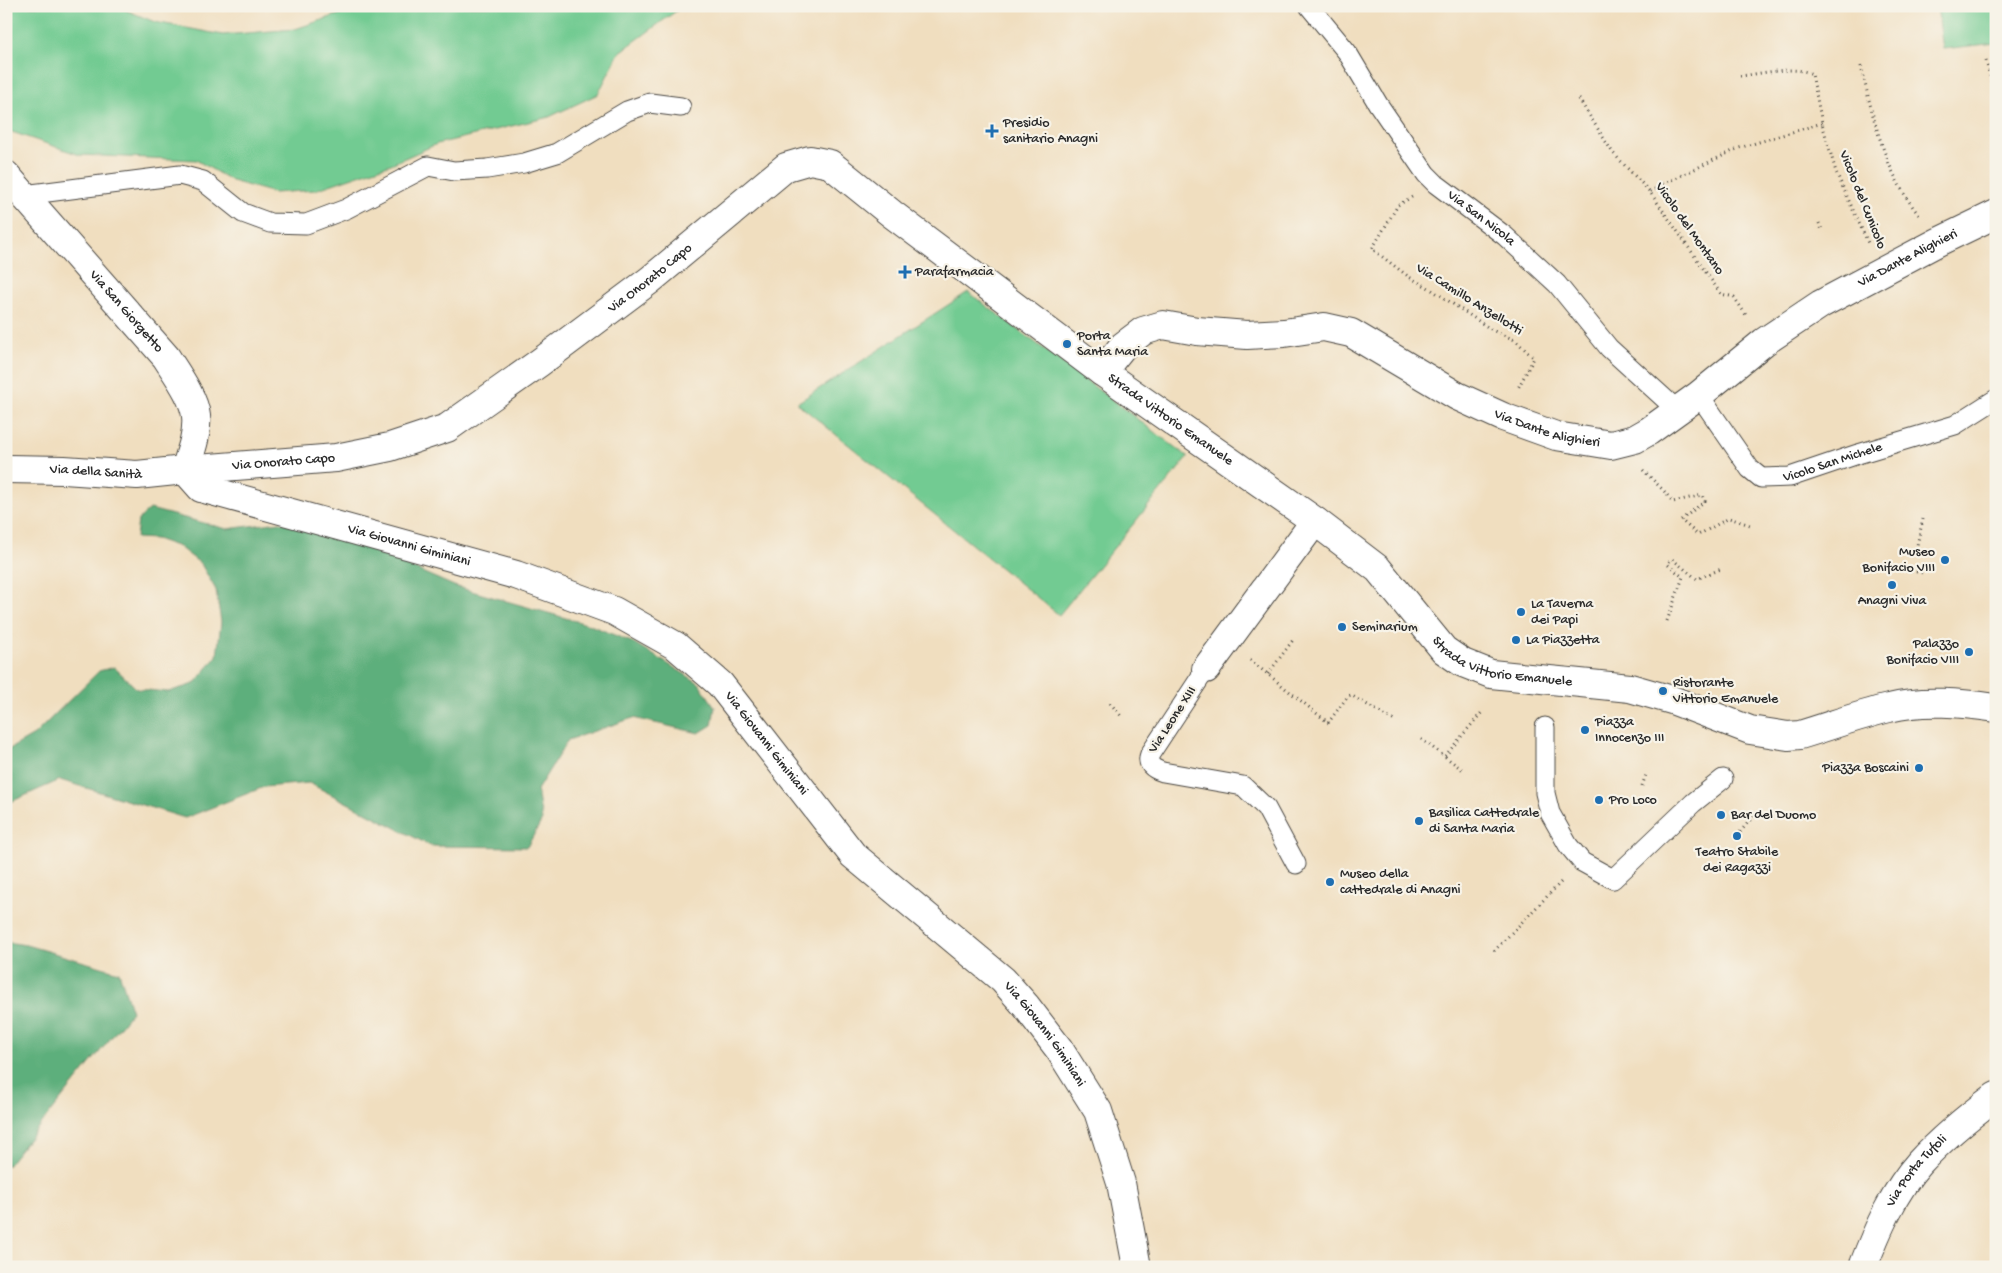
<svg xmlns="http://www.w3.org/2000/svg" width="2002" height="1273" font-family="'Gochi Hand',sans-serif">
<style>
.green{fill:#72cb92;stroke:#4e7b5e}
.forest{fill:#5daf7c;stroke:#446d54}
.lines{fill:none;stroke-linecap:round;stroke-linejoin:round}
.service-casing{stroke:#494641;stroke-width:21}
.minor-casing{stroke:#494641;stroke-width:30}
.tertiary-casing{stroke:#494641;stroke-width:30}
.path{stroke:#494641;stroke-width:3;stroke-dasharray:1 4;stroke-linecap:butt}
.service{stroke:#fff;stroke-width:19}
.minor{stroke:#fff;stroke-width:28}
.tertiary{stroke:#fff;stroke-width:28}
.poi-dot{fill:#1f6fb2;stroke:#f7f3e8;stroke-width:2}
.labels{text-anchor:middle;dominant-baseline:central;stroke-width:4.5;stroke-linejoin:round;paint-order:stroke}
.poi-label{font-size:14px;fill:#2b2b2b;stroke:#f7f3e8;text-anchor:start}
.street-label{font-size:14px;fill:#2b2b2b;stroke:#f7f3e8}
</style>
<rect width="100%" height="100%" fill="#f7f3e8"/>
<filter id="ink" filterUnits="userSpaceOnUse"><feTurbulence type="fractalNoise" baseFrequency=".02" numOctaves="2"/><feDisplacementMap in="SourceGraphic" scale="10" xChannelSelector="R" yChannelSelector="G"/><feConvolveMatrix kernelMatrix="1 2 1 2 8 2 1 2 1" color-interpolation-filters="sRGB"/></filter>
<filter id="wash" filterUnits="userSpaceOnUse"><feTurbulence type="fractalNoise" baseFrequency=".0096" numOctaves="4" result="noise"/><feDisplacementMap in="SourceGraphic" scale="20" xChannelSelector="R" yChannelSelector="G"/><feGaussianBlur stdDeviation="1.12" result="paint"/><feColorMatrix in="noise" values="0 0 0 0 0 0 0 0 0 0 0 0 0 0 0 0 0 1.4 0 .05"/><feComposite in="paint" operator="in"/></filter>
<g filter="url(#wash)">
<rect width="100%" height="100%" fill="#f0debf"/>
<g class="green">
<polygon points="6,6 116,6 155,22 223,35 295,29 343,13 357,6 683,6 619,53 598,94 549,117 437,144 391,164 315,190 274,193 232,181 196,160 80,155 6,130"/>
<polygon points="1937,6 1996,6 1996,43 1943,49"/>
<polygon points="968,292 1188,457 1059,615 797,403"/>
</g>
<g class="forest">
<polygon points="150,509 227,529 280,522 344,538 454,586 590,625 634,643 699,683 715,707 712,725 699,733 633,718 568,740 537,790 542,820 527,847 431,846 309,783 264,787 185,818 60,780 6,804 6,751 34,735 99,671 114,667 137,689 168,692 194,684 217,656 221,622 216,590 201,564 179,547 156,539 136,538 138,520"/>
<polygon points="6,942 26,945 119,972 132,1012 6,1167"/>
</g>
</g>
<g filter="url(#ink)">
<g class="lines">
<g class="service-casing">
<g id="service">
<path id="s1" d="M 1309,6 L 1347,52 L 1378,104 L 1426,174 L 1436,184 L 1505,236 L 1557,284 L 1609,348 L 1677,410"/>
<polyline points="24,195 180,175 203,181 243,213 270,223 306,224 346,209 428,166 454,171 487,169 524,163 557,153 627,111 650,103 681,107"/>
<path id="s2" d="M 1699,395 L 1750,469 L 1761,478 L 1790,477 L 1858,454 L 1955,425 L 1996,399"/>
<path d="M 1206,669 L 1150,754 C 1146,764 1153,769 1163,772 L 1243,786 L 1266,808 L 1296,864"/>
<polyline points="1545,727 1545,793 1550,813 1568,845 1582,862 1613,879 1693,803 1723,779"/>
</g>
</g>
<g class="minor-casing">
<g id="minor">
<path id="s3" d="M 1102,372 L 1123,346 L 1143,331 L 1163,325 L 1197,331 L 1247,335 L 1284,333 L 1324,327 L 1351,333 L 1457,396 L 1503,417 L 1556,436 L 1611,445 L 1635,439 L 1649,431 L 1699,395 L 1764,342 L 1821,304 L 1938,242 L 1996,214"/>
<path id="s4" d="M 185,470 L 336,458 L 390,447 L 447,428 L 539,363 L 650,280 L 786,167 L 810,160 L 830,164 L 892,214 L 1102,372 L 1315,521 L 1378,569 L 1444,650 L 1463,663 L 1491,674 L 1630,688 L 1672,700 L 1750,730 L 1788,736 L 1800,735 C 1830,726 1859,715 1889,708 C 1923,699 1962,703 1996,708"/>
<polyline points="1206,669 1315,521"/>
<path id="s5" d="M 1863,1267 C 1877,1230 1894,1191 1920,1162 C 1943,1137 1969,1116 1996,1096"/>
</g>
</g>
<g class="tertiary-casing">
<g id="tertiary">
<path id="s6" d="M 6,175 L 166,357 C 176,373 194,397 196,416 C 198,434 190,454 185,470"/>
<path id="s7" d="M 6,469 L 64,470 L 137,475 L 185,470"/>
<path id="s8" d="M 185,470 L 201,488 L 516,575 L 614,611 L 676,646 L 720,684 L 853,855 L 1003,980 L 1026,1006 L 1059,1049 L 1098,1111 L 1121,1183 L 1137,1267"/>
</g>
</g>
<g class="path">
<polyline points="1986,61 1996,99"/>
<path d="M 1861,66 C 1873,118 1885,173 1919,215"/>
<path d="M 1740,76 C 1761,74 1794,65 1812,74 L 1822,123 L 1836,172 L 1868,243"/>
<polyline points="1579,99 1613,153 1650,192 1721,294 1734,297 1746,315"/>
<polyline points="1650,192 1663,184 1739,148 1822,123"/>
<polyline points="1412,197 1398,205 1372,249 1409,277 1429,288 1492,330 1515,340 1534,358 1517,390"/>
<polyline points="1819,223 1823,232"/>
<polyline points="1643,470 1664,491 1673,502 1702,495 1705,501 1681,520 1698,535 1729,518 1750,525"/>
<polyline points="1915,554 1923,519"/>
<polyline points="1911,571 1924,573"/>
<polyline points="1667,621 1683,577 1667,564 1672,559 1697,579 1721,569"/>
<polyline points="1250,660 1330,724"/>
<polyline points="1268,674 1293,640"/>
<polyline points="1110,703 1122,717"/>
<polyline points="1328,723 1348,696 1351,695 1396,722"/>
<polyline points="1421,739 1463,770"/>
<polyline points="1445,756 1483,711"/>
<polyline points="1642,786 1647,772"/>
<polyline points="1737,836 1755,814"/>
<polyline points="1494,951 1562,881"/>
</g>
<use href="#service" class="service"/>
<use href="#minor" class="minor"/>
<use href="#tertiary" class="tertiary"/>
</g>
</g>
<g class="poi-dot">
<path d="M989.5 123.5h5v5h5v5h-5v5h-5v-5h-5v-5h5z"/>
<path d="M902.5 264.5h5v5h5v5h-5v5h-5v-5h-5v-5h5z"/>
<circle cx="1067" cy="344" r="5"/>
<circle cx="1945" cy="560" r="5"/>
<circle cx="1892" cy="585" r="5"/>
<circle cx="1521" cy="612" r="5"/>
<circle cx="1342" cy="627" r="5"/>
<circle cx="1516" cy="640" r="5"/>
<circle cx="1969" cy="652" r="5"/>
<circle cx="1663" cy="691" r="5"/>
<circle cx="1585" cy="730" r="5"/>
<circle cx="1919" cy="768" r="5"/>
<circle cx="1599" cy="800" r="5"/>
<circle cx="1721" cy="815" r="5"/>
<circle cx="1419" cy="821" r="5"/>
<circle cx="1737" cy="836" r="5"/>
<circle cx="1330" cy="882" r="5"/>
</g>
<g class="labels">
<g class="poi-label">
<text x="1003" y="123">Presidio<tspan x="1003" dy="16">sanitario Anagni</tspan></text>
<text x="915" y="272">Parafarmacia</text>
<text x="1077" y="336">Porta<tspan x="1077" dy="16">Santa Maria</tspan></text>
<text x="1935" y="552" text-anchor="end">Museo<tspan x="1935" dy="16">Bonifacio VIII</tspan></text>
<text x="1892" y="601" text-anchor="middle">Anagni Viva</text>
<text x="1531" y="604">La Taverna<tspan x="1531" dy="16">dei Papi</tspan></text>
<text x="1352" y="627">Seminarium</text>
<text x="1526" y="640">La Piazzetta</text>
<text x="1959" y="644" text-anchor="end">Palazzo<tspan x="1959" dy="16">Bonifacio VIII</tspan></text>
<text x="1673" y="683">Ristorante<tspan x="1673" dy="16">Vittorio Emanuele</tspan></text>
<text x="1595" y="722">Piazza<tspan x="1595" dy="16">Innocenzo III</tspan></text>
<text x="1909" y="768" text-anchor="end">Piazza Boscaini</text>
<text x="1609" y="800">Pro Loco</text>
<text x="1429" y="813">Basilica Cattedrale<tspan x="1429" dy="16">di Santa Maria</tspan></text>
<text x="1731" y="815">Bar del Duomo</text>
<text x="1737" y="852" text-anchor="middle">Teatro Stabile<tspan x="1737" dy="16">dei Ragazzi</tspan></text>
<text x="1340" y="874">Museo della<tspan x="1340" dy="16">cattedrale di Anagni</tspan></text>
</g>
<g class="street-label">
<text transform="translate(1862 200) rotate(68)">Vicolo del Cunicolo</text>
<text stroke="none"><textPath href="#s1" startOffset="276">Via San Nicola</textPath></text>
<text transform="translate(1689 229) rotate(55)">Vicolo del Montano</text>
<text stroke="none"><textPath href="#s3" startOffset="908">Via Dante Alighieri</textPath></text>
<text stroke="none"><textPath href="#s4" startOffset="519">Via Onorato Capo</textPath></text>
<text transform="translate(1469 300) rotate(32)">Via Camillo Anzellotti</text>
<text stroke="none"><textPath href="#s6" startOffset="182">Via San Giorgetto</textPath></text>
<text stroke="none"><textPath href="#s4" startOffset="1166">Strada Vittorio Emanuele</textPath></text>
<text stroke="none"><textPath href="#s3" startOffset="489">Via Dante Alighieri</textPath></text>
<text stroke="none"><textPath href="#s2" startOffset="178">Vicolo San Michele</textPath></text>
<text stroke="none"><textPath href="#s4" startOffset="99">Via Onorato Capo</textPath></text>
<text stroke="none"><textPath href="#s7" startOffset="90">Via della Sanità</textPath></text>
<text stroke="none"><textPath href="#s8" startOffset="240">Via Giovanni Giminiani</textPath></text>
<text stroke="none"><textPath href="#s4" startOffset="1586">Strada Vittorio Emanuele</textPath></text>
<text transform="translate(1173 720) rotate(-57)">Via Leone XIII</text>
<text stroke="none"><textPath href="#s8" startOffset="660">Via Giovanni Giminiani</textPath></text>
<text stroke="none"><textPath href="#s8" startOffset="1065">Via Giovanni Giminiani</textPath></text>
<text stroke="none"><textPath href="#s5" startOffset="111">Via Porta Tufoli</textPath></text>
</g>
</g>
<rect width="2002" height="1273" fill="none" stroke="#f7f3e8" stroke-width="25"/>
</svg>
